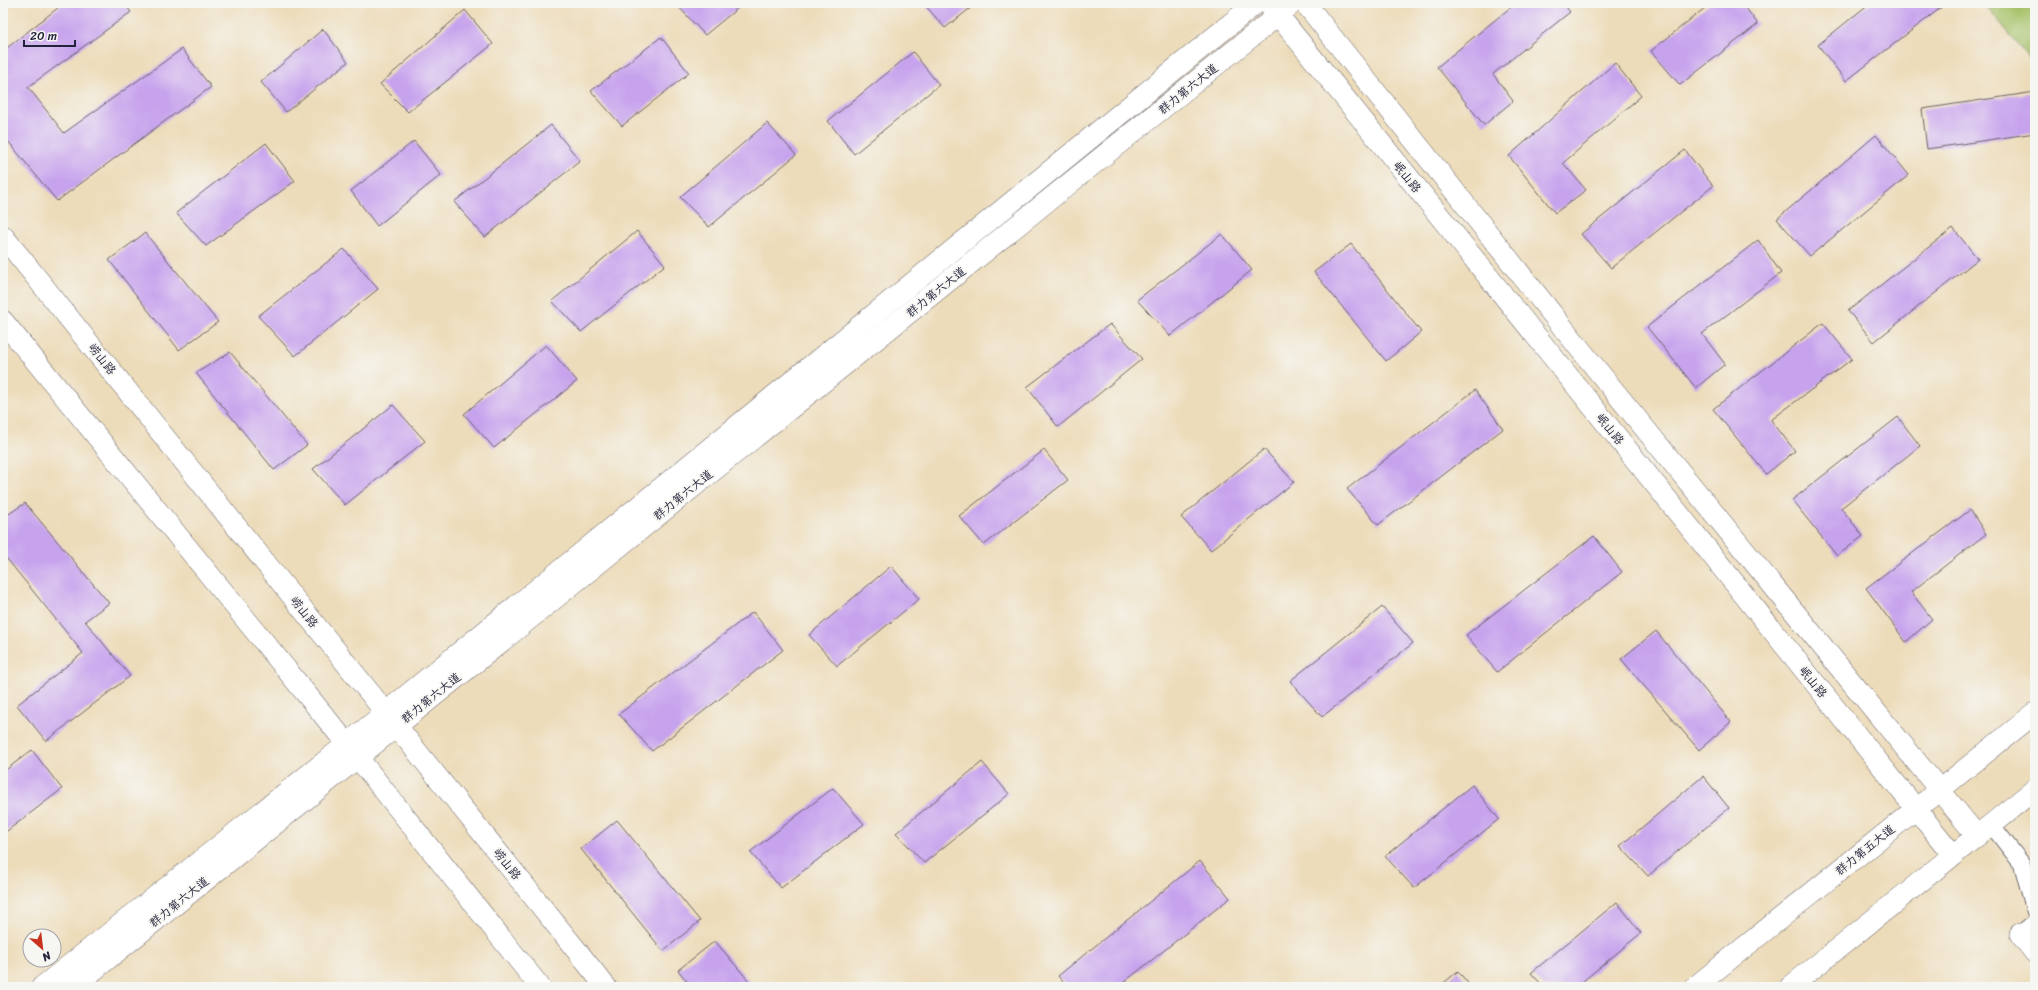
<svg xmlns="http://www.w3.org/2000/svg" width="2038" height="990" font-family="Sriracha,'LXGW WenKai TC',sans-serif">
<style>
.park{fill:#a6c167;stroke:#647251}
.building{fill:#c7a3ed}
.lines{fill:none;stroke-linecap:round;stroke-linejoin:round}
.minor-casing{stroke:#696367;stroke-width:18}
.major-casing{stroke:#696367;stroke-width:22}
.minor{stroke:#fff;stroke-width:16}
.major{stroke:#fff;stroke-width:21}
.labels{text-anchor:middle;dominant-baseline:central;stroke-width:3.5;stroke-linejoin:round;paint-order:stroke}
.street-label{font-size:12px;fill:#22223b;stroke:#f6f6f2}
</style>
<rect width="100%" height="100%" fill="#f6f6f2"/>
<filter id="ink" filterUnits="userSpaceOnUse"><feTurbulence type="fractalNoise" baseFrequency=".025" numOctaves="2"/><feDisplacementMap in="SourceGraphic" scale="8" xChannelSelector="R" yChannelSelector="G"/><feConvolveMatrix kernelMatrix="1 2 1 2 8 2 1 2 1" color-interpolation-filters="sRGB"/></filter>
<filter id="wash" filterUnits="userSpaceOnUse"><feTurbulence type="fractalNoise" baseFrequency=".012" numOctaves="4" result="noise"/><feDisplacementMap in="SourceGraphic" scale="16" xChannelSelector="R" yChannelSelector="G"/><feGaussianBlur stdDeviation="0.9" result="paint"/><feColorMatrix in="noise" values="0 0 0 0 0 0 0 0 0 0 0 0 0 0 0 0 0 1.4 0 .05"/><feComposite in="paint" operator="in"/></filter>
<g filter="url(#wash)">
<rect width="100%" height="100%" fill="#eddcba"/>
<polygon class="park" points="1984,3 2035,3 2035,65"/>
<g id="blocks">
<g class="building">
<polygon points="64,3 124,3 131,12 28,87 64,133 182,49 211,87 57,201 3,135 3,51"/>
<polygon points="675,3 744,3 705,35"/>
<polygon points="923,3 977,3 945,28"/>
<polygon points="1516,3 1563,3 1570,12 1493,74 1513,101 1484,125 1437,67"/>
<polygon points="1711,3 1742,3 1758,24 1680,85 1651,51"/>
<polygon points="1870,3 1947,3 1846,81 1818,45"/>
<polygon points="465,10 493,44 408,112 380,84"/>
<polygon points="323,29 348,62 286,112 261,82"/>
<polygon points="661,37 689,73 622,126 591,91"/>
<polygon points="913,52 939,85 854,154 828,121"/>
<polygon points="1615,63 1641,96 1563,163 1586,190 1555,213 1509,156"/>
<polygon points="2035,92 2035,133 1927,149 1922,109"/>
<polygon points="767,123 796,155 709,227 680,197"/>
<polygon points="551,125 580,161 485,237 454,202"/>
<polygon points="1876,135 1909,175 1810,256 1777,219"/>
<polygon points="414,141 441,175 377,226 351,191"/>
<polygon points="266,143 295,181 206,246 176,213"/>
<polygon points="1685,150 1713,186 1611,268 1581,234"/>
<polygon points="1953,228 1978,259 1874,342 1848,311"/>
<polygon points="637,231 665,265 581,332 552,301"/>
<polygon points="145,233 218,322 179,350 109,260"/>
<polygon points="1222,234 1252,270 1170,336 1137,300"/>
<polygon points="1758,240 1781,273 1702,334 1725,364 1696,388 1647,327"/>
<polygon points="1351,244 1421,332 1386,361 1314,272"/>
<polygon points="344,249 378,289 295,356 258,316"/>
<polygon points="1823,323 1852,359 1771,420 1795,451 1766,474 1713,409"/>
<polygon points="1110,324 1142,359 1058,427 1027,387"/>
<polygon points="546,345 577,381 494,448 464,414"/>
<polygon points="230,352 307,445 274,470 196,373"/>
<polygon points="1475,390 1503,429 1378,525 1347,489"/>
<polygon points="393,405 425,441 345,505 313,469"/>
<polygon points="1898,417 1920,446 1841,508 1863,536 1837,556 1792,500"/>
<polygon points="1264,449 1294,482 1211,550 1181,517"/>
<polygon points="1044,450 1068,480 984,545 959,516"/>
<polygon points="25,503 109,603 85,621 130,676 46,741 17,705 83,653 3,554 3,518"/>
<polygon points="1970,510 1986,534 1911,592 1932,619 1906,642 1866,588"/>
<polygon points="1594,536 1622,572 1497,672 1466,635"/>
<polygon points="891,566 919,599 837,666 809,635"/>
<polygon points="1382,607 1413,643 1322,717 1290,681"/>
<polygon points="753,612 783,650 652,751 619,714"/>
<polygon points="1656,631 1731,722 1699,750 1621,659"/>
<polygon points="32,750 62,789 3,834 3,772"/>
<polygon points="982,762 1009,794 924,863 896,833"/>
<polygon points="1703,776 1729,808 1648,876 1620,846"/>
<polygon points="1472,785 1499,819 1414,888 1385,856"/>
<polygon points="833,788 864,824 781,888 750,852"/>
<polygon points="617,820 700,921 663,951 581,849"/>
<polygon points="1200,861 1230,898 1118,987 1067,987 1058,976"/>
<polygon points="1617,902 1641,933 1576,987 1544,987 1531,973"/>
<polygon points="715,941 754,987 691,987 678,970"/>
<polygon points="1458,971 1471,987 1439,987"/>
</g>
</g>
</g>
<g filter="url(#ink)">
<use href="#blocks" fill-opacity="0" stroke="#696367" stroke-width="1"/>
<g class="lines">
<g class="minor-casing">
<g id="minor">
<polyline points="1991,824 2022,864 2035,912"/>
<polyline points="2020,934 2035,922"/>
</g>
</g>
<g class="major-casing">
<g id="major">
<polyline points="1305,3 1580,349 1977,836"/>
<polyline points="1270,5 1953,855"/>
<polyline points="3,236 606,987"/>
<polyline points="3,321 347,744 540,987"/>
<polyline points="2020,934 2035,953"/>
<polyline points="42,987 347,744 1256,3"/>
<polyline points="73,987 1293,3"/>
<polyline points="1695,987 2035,713"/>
<polyline points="1790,987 2035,789"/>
</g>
</g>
<use href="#minor" class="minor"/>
<use href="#major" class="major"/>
</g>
</g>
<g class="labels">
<g class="street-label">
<text transform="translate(1188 89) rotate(-39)">群力第六大道</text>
<text transform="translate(1407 177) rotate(51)">岷山路</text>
<text transform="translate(936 292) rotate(-39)">群力第六大道</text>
<text transform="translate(102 359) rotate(51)">崂山路</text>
<text transform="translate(1610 429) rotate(51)">岷山路</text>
<text transform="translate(683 495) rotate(-39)">群力第六大道</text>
<text transform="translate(304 612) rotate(51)">崂山路</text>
<text transform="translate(1813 682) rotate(51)">岷山路</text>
<text transform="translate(431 698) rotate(-39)">群力第六大道</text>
<text transform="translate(1865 850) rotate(-39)">群力第五大道</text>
<text transform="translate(507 864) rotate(51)">崂山路</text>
<text transform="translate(179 902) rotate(-39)">群力第六大道</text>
</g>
</g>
<rect width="2038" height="990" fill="none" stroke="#f6f6f2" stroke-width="16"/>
<g transform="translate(42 948) rotate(152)"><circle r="19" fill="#f6f6f2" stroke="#a1a1a9"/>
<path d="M0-3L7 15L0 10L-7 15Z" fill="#c8321e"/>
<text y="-6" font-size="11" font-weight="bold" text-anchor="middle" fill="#22223b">N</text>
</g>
<path d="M24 40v6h51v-6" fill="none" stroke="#22223b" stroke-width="2"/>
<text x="30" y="40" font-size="12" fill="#22223b" stroke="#f6f6f2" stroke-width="3" paint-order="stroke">20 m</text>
</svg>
